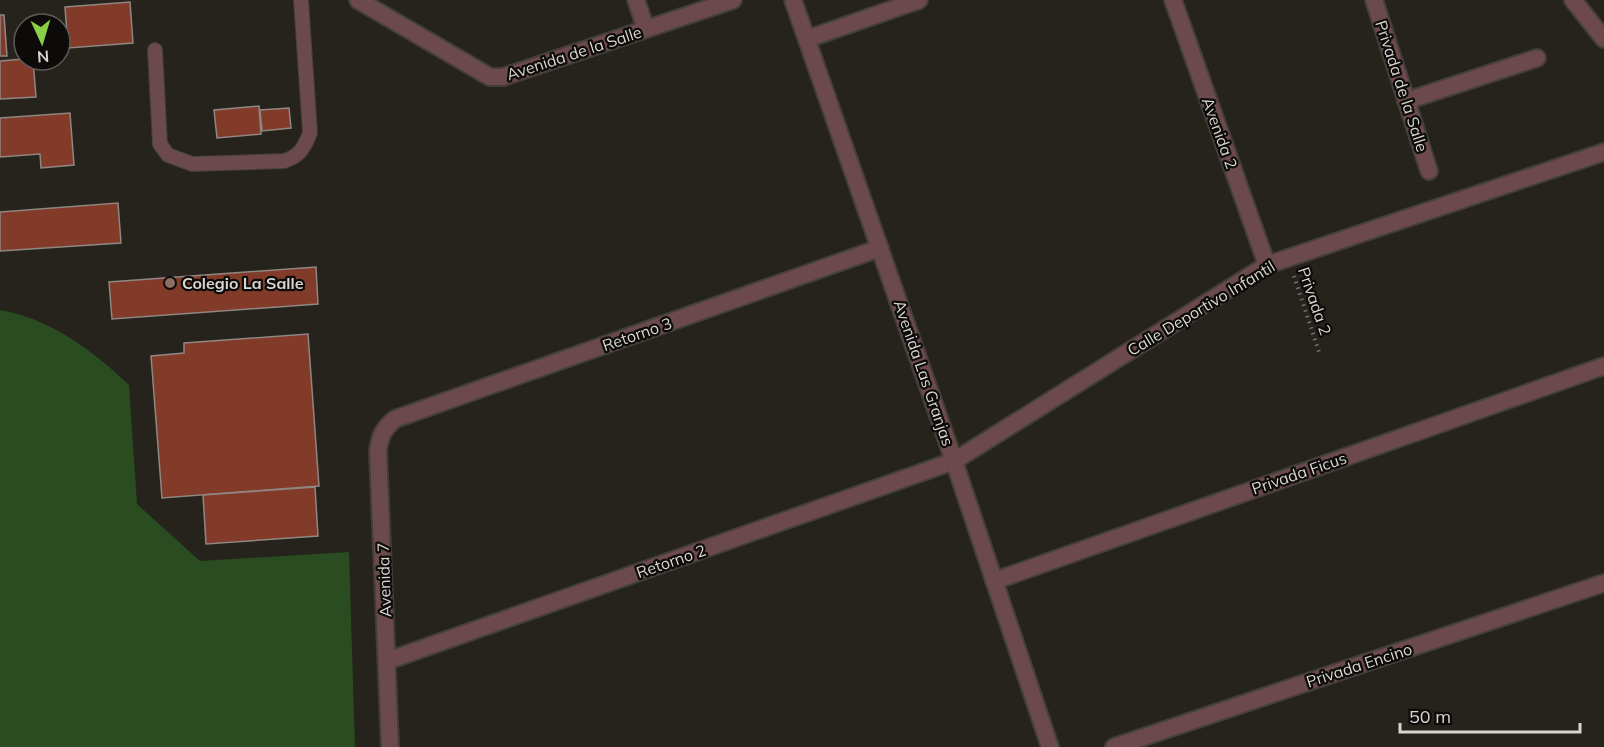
<svg xmlns="http://www.w3.org/2000/svg" width="1604" height="747" font-family="Mulish,sans-serif">
<style>
.green{fill:#294c20}
.building{fill:#823b28;stroke:#908684;stroke-width:1.5}
.lines{fill:none;stroke-linecap:round;stroke-linejoin:round}
.service-casing{stroke:#423f39;stroke-width:16}
.minor-casing{stroke:#423f39;stroke-width:20}
.tertiary-casing{stroke:#423f39;stroke-width:20}
.path{stroke:#716e69;stroke-width:4;stroke-dasharray:1.5 4.5;stroke-linecap:butt}
.service{stroke:#6b494d;stroke-width:14}
.minor{stroke:#6b494d;stroke-width:16}
.tertiary{stroke:#6b494d;stroke-width:16}
.education-dot{fill:#8d6e63;stroke:#0d0b09;stroke-width:2}
.labels{text-anchor:middle;dominant-baseline:central;stroke-width:4.5;stroke-linejoin:round;paint-order:stroke}
.street-label{font-size:16px;fill:#d8d6d2;stroke:#0d0b09}
.poi-label{font-size:16px;font-weight:bold;fill:#d8d6d2;stroke:#0d0b09;text-anchor:start}
</style>
<rect width="100%" height="100%" fill="#26221c"/>
<path class="green" d="M 0,310 C 51,319 92,350 129,385 L 137,504 L 200,561 L 349,552 L 355,747 L 0,747 Z"/>
<g class="building">
<polygon points="130,2 133,43 68,48 65,7"/>
<polygon points="0,15 4,15 7,56 0,56"/>
<polygon points="24,59 33,60 36,97 0,99 0,61"/>
<polygon points="259,106 261,134 217,138 214,110"/>
<polygon points="289,108 291,128 262,131 260,110"/>
<polygon points="70,113 74,165 41,168 40,154 0,157 0,118"/>
<polygon points="118,203 121,243 0,251 0,212"/>
<polygon points="316,267 318,304 112,319 109,282"/>
<polygon points="308,334 319,486 162,498 151,356 184,353 184,343"/>
<polygon points="315,487 318,536 206,544 203,495"/>
</g>
<g class="lines">
<g class="service-casing">
<path id="service" d="M 155,50 L 160,144 L 168,155 L 192,164 L 284,161 C 300,156 304,148 310,133 L 301,0"/>
</g>
<g class="minor-casing">
<g id="minor">
<polyline points="358,0 490,77 503,77 733,0"/>
<polyline points="636,0 646,29"/>
<polyline points="1173,0 1267,265"/>
<polyline points="1374,0 1429,171"/>
<polyline points="1573,0 1604,39"/>
<polyline points="807,39 919,0"/>
<polyline points="1406,101 1537,58"/>
<polyline points="994,581 1604,366"/>
<polyline points="387,661 954,461 1267,265 1604,152"/>
<polyline points="1114,747 1604,583"/>
</g>
</g>
<g class="tertiary-casing">
<g id="tertiary">
<polyline points="793,0 954,461 1050,747"/>
<polyline points="914,0 917,1"/>
<path d="M 390,747 L 378,451 C 380,436 383,429 395,419 L 880,248"/>
</g>
</g>
<polyline class="path" points="1294,276 1319,352"/>
<use href="#service" class="service"/>
<use href="#minor" class="minor"/>
<use href="#tertiary" class="tertiary"/>
</g>
<circle class="education-dot" cx="170" cy="283" r="6"/>
<g class="labels">
<g class="street-label">
<text transform="translate(574 53) rotate(-18)">Avenida de la Salle</text>
<text transform="translate(1402 86) rotate(72)">Privada de la Salle</text>
<text transform="translate(1220 133) rotate(70)">Avenida 2</text>
<text transform="translate(1315 301) rotate(71)">Privada 2</text>
<text transform="translate(1201 308) rotate(-31)">Calle Deportivo Infantil</text>
<text transform="translate(637 334) rotate(-19)">Retorno 3</text>
<text transform="translate(924 373) rotate(71)">Avenida Las Granjas</text>
<text transform="translate(1299 473) rotate(-19)">Privada Ficus</text>
<text transform="translate(671 561) rotate(-19)">Retorno 2</text>
<text transform="translate(384 580) rotate(-92)">Avenida 7</text>
<text transform="translate(1359 665) rotate(-18)">Privada Encino</text>
</g>
<g class="poi-label">
<text x="182" y="283">Colegio La Salle</text>
</g>
</g>
<g transform="translate(42 42) rotate(176)"><circle r="28" fill="#0d0b09" stroke="#5e5c59" stroke-width="1.5"/>
<path d="M0-4.5L10 22L0 15L-10 22Z" fill="#8cce45"/>
<text y="-9" font-size="16" font-weight="bold" text-anchor="middle" fill="#d8d6d2">N</text>
</g>
<path d="M1400 723v9h180v-9" fill="none" stroke="#d8d6d2" stroke-width="3"/>
<text x="1409" y="723" font-size="18" fill="#d8d6d2" stroke="#0d0b09" stroke-width="4.5" paint-order="stroke">50 m</text>
</svg>
